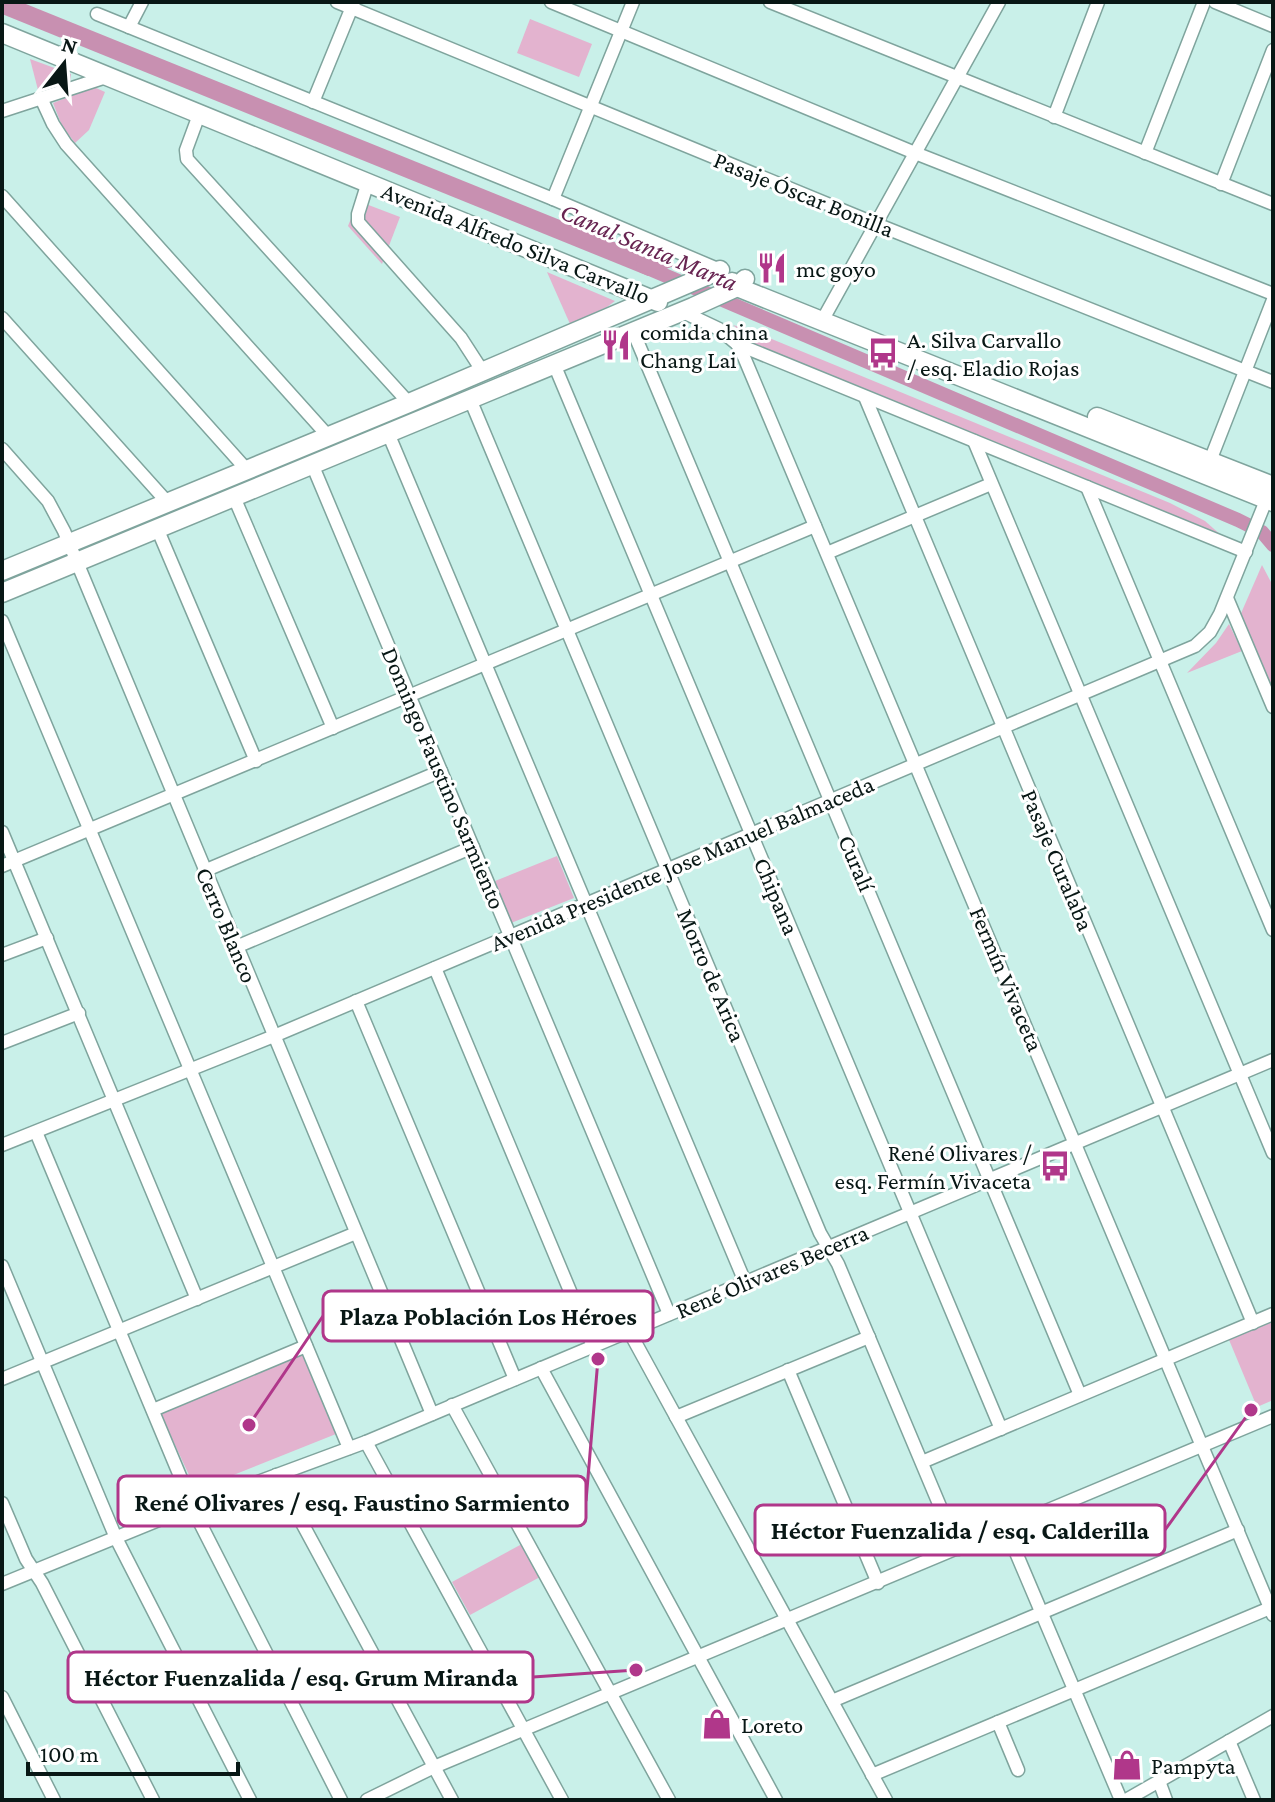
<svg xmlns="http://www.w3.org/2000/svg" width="1275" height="1802" font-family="'Crimson Pro',serif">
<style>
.green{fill:#e3b3cf}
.water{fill:#c890b1}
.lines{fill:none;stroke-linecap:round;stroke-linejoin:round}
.canal{stroke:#c890b1;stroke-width:14}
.street-casing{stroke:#7fa49d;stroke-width:15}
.secondary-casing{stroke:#7fa49d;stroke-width:21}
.street{stroke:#fff;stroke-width:12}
.secondary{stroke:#fff;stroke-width:18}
.labels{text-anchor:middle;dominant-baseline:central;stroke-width:6;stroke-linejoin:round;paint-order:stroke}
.street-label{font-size:24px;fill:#081715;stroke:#fff}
.poi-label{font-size:24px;fill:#081715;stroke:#fff;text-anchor:start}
.water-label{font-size:26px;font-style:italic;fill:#682552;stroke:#fff}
.leader{fill:none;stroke:#b0378a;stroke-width:3}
.callout-dot{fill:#b0378a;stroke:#fff;stroke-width:3}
.callout{fill:#fff;stroke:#b0378a;stroke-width:3}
.callout-label{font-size:26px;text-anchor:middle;font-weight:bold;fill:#081715}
</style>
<rect width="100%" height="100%" fill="#c9f0e9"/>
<g class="green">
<polygon points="530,19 592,44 579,77 517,53"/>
<polygon points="30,59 71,74 70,82 38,90"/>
<polygon points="94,87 105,92 89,130 75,143 62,126 53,103"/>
<polygon points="358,201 400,217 382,264 348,226"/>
<polygon points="547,272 615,301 607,307 570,324"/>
<polygon points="733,325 750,330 1170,503 1205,521 1230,543 758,348"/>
<polygon points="1262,565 1273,586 1273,694 1239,618"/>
<polygon points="1229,624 1242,651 1187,673 1216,643"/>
<polygon points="557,856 574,898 511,923 495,881"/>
<polygon points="1273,1317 1273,1400 1257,1407 1227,1335"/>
<polygon points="300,1353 306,1355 336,1434 196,1490 161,1415 163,1409"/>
<polygon points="522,1544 540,1577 470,1615 452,1582"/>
</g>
<polygon class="water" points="2,2 21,2 674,266 648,276 2,14"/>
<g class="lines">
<polyline class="canal" points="643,266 1238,520 1262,532 1273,545"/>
<g class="street-casing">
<g id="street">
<polyline points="337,2 876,224 1273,382"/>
<polyline points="551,2 915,153 1273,294"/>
<polyline points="770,2 1273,204"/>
<polyline points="1215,2 1273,26"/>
<polyline points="97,14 553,199 720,270"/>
<polyline points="129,27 142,2"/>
<polyline points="41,98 53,124 66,144 329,437"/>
<polyline points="313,102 354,2"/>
<polyline points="2,111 109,76"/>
<polyline points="200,112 186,150 187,159 409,403"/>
<polyline points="1054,117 1098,2"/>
<polyline points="1145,153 1204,2"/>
<polyline points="368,182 358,214 358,222 461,338 483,372"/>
<polyline points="1221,184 1273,50"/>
<polyline points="2,196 247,470"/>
<polyline points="553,199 633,2"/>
<polyline points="681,311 719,329 737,344 1246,552"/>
<polyline points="2,318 168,503"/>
<polyline points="822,321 999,2"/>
<polyline points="633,331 1080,1395"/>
<polyline points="737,344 744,357 1273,1615"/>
<polyline points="554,364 1001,1429"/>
<polyline points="865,397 1253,1323"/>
<polyline points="470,399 820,1233 838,1264 958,1549"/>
<polyline points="388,433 745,1282"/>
<polyline points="974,441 1273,1153"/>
<polyline points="2,449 48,501 64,531 432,1414"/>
<polyline points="312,464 669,1314"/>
<polyline points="1208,466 1273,300"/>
<polyline points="1087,487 1273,930"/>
<polyline points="234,497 333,728"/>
<polyline points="157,528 256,761"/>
<polyline points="827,553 991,484"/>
<polyline points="1227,598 1273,707"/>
<polyline points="2,621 349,1448"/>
<polyline points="2,832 197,1299"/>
<polyline points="2,866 815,526"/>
<polyline points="204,871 441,771"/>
<polyline points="236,947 473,847"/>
<polyline points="2,955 47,938"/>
<polyline points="435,968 593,1346"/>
<polyline points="356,1001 515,1379"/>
<polyline points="2,1043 79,1013"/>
<polyline points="36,1132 198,1519 341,1800"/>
<polyline points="2,1145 274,1036 1195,646 1210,632 1220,614 1269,493"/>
<polyline points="2,1266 116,1538 250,1800"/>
<polyline points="629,1331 886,1800"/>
<polyline points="541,1368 776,1800"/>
<polyline points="788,1370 878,1583"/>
<polyline points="2,1379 356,1233"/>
<polyline points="452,1405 669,1800"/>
<polyline points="153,1410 306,1346"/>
<polyline points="676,1417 869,1337"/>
<polyline points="366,1442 562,1800"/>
<polyline points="922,1462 1273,1314"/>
<polyline points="276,1475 452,1800"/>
<polyline points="2,1503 26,1559 42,1583 153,1800"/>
<polyline points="1006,1529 1121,1800"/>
<polyline points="2,1584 193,1506 366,1442 1273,1060"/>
<polyline points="2,1697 54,1800"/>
<polyline points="832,1701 1238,1530"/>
<polyline points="998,1722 1018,1770"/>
<polyline points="1229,1741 1254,1800"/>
<polyline points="872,1775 1270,1608"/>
<polyline points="1159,1781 1166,1800"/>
<polyline points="367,1800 434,1767 1273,1416"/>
<polyline points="1126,1800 1273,1716"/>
</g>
</g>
<g class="secondary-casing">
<g id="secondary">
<polyline points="2,33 658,302"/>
<polyline points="732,282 737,287 1273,502"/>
<polyline points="1097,417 1273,486"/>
<polyline points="2,571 409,403 720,270"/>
<polyline points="2,593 693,307 737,287 745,279"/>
</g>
</g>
<use href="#street" class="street"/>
<use href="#secondary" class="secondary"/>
</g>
<defs>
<g id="restaurant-bare" transform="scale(2.4)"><path d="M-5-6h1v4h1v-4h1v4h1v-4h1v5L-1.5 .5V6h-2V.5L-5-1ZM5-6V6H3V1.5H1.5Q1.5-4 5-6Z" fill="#b0378a" stroke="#fff" stroke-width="2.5" paint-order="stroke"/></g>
<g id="bus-bare" transform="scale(2.4)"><path d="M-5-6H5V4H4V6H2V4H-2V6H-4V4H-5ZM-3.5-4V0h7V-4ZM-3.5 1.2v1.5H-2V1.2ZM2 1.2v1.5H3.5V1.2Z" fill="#b0378a" stroke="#fff" stroke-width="2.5" paint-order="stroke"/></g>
<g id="shop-bare" transform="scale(2.4)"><path d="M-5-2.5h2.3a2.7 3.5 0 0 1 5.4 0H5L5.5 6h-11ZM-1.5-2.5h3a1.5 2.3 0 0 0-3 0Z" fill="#b0378a" stroke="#fff" stroke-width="2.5" paint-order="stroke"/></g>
</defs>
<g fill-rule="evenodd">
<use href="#restaurant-bare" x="772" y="268"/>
<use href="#restaurant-bare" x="616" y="345"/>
<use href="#bus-bare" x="883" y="353"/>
<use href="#bus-bare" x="1055" y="1166"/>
<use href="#shop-bare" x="717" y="1724"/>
<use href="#shop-bare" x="1127" y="1765"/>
</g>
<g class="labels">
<g class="street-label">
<text transform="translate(804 194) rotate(22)">Pasaje Óscar Bonilla</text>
<text transform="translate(516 243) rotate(22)">Avenida Alfredo Silva Carvallo</text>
<text transform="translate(444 778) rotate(67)">Domingo Faustino Sarmiento</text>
<text transform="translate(1058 860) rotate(67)">Pasaje Curalaba</text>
<text transform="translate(682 863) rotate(-23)">Avenida Presidente Jose Manuel Balmaceda</text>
<text transform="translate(857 863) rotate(67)">Curalí</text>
<text transform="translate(777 896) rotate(67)">Chipana</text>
<text transform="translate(227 925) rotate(67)">Cerro Blanco</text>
<text transform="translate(712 975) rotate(67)">Morro de Arica</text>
<text transform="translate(1007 979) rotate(67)">Fermín Vivaceta</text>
<text transform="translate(772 1271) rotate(-23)">René Olivares Becerra</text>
</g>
<g class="poi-label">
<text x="796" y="268">mc goyo</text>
<text x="640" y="331">comida china<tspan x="640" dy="28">Chang Lai</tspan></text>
<text x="907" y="339">A. Silva Carvallo<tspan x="907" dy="28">/ esq. Eladio Rojas</tspan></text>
<text x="1031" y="1152" text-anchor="end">René Olivares /<tspan x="1031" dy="28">esq. Fermín Vivaceta</tspan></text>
<text x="741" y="1724">Loreto</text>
<text x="1151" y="1765">Pampyta</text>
</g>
<g class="water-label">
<text transform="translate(649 247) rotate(23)">Canal Santa Marta</text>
</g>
</g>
<path class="leader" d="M249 1425L323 1316M598 1359L586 1501M1251 1410L1165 1530M636 1670L533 1677"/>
<g class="callout-dot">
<circle cx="249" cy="1425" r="8"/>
<circle cx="598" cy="1359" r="8"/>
<circle cx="1251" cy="1410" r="8"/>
<circle cx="636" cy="1670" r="8"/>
</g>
<g class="callout">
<rect x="323" y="1291" width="330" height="50" rx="8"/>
<rect x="118" y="1476" width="468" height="50" rx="8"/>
<rect x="755" y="1505" width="410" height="50" rx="8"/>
<rect x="68" y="1652" width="465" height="50" rx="8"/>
</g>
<g class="callout-label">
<text x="488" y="1325">Plaza Población Los Héroes</text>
<text x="352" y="1511">René Olivares / esq. Faustino Sarmiento</text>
<text x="960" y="1539">Héctor Fuenzalida / esq. Calderilla</text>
<text x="301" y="1686">Héctor Fuenzalida / esq. Grum Miranda</text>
</g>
<rect width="1275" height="1802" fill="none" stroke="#081715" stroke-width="8"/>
<g transform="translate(64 64) rotate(17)" stroke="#ffffff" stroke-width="6" paint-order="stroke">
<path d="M0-6L14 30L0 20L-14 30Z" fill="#081715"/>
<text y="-12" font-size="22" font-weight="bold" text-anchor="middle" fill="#081715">N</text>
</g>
<path d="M28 1762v12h210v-12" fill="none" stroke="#081715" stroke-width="4"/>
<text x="40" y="1762" font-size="24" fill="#081715" stroke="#ffffff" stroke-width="6" paint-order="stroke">100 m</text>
</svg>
